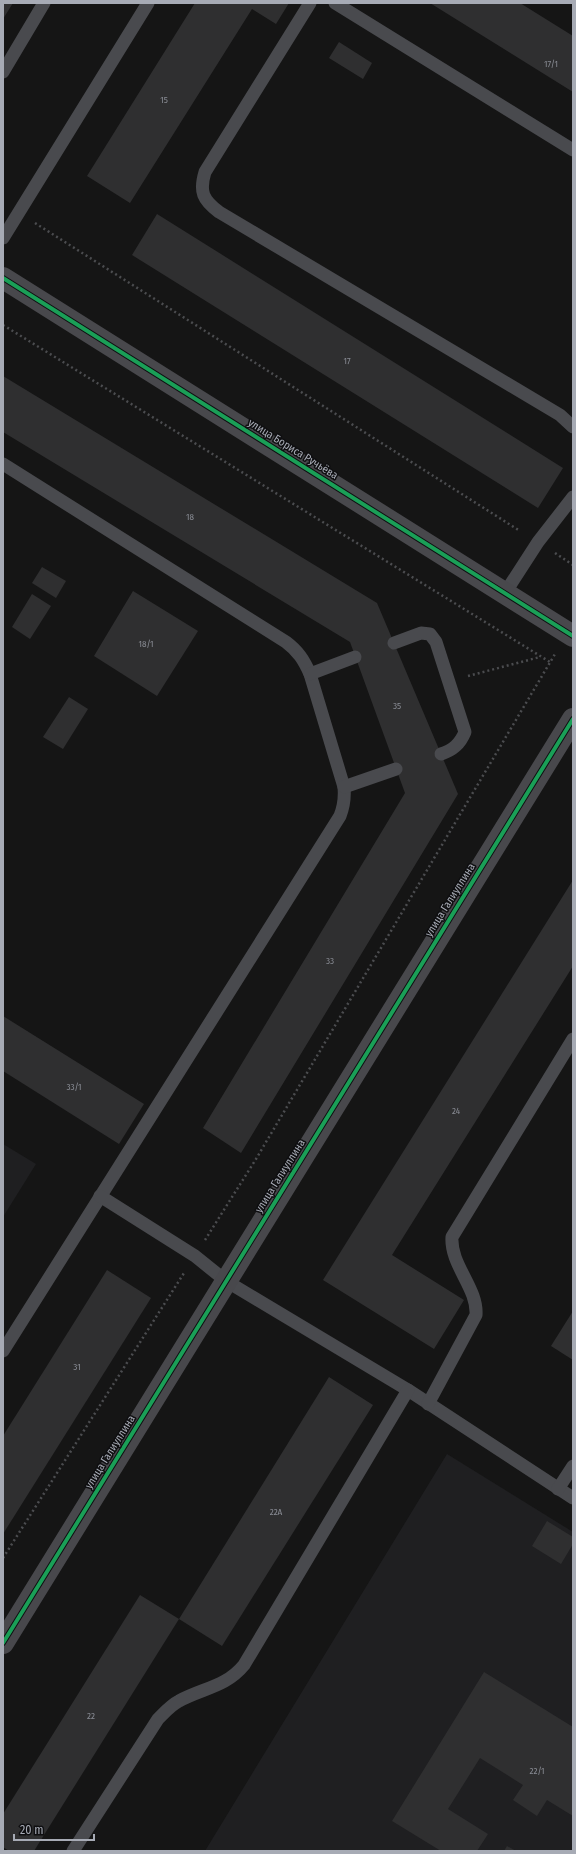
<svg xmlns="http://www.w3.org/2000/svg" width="576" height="1854" font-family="'Fira Sans Condensed',sans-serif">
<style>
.built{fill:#1f1f21}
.building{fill:#2f2f30}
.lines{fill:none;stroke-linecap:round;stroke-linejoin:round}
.path{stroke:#4b4c4f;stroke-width:2.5;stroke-dasharray:2 3;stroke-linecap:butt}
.lane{stroke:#494a4e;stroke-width:13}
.secondary{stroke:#48484c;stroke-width:22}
.cycleway-casing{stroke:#0f0f11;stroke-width:6}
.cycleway{stroke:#1a9f57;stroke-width:4}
.labels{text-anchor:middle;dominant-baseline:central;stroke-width:3;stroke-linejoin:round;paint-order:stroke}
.number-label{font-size:9px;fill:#898c94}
.street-label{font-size:11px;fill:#a7abb5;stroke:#0f0f11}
</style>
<rect width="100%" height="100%" fill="#151515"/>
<g class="built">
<polygon points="3,1144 36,1164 3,1217"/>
<polygon points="447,1454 573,1532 573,1851 205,1851"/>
</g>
<g class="building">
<polygon points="3,3 13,3 3,19"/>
<polygon points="195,3 289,3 276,24 252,9 130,203 87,176"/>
<polygon points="430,3 520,3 573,36 573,92"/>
<polygon points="339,42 372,63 363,79 329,58"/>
<polygon points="157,214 563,468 538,508 132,255"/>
<polygon points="3,376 377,603 458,794 241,1153 203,1128 405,793 350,642 3,432"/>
<polygon points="42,567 66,581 56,598 32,583"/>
<polygon points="133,591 198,631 157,696 94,656"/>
<polygon points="32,594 51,606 30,639 12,627"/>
<polygon points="69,697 88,709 63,749 43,737"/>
<polygon points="573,880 573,966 392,1255 464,1300 434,1349 323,1280"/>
<polygon points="3,1016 144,1104 119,1144 3,1071"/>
<polygon points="107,1270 151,1298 3,1534 3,1436"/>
<polygon points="573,1311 573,1360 551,1346"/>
<polygon points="329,1377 373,1405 222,1646 179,1619"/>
<polygon points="547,1521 573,1537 573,1544 561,1564 532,1546"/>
<polygon points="140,1595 179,1619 34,1851 9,1851 3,1847 3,1814"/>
<polygon points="484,1672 573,1727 573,1816 547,1800 537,1816 513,1800 523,1785 480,1758 448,1809 488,1834 477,1851 441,1851 392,1821"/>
<polygon points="507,1846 516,1851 504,1851"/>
</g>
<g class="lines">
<g class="path">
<polyline points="35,223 520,531"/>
<polyline points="3,325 550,662"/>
<polyline points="555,553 573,565"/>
<polyline points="468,676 540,657"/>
<polyline points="205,1240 256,1159 555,654"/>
<polyline points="3,1558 184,1273"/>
</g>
<g class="lane">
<path d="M 310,3 L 205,172 C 199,192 203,200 219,212 L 560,415 L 573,427"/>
<polyline points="335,3 573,150"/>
<polyline points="3,72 44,3"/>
<polyline points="3,238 148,3"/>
<path d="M 3,464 L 286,642 C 298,651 304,660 310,674 L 344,787 C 345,798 344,806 340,816 L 3,1351"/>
<polyline points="505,593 538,542 573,497"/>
<path d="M 394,643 L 421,633 L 430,634 L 436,642 L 465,732 C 460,744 453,750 441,754"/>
<polyline points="310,674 355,657"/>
<polyline points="344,787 396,769"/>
<polyline points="100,1196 195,1256 226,1281 408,1390 573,1498"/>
<path d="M 428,1404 L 476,1315 C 478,1288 450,1265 452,1237 L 573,1039"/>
<polyline points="558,1489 573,1466"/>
<path d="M 73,1851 L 158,1719 C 165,1712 171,1705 179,1701 C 203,1688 226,1687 244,1665 L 408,1390"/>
</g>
<g class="secondary">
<polyline points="3,278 573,636"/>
<polyline points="3,1643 573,719"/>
</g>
<g class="cycleway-casing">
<g id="cycleway">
<polyline points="3,278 573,636"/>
<polyline points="3,1643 573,719"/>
</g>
</g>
<use href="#cycleway" class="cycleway"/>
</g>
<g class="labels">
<g class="number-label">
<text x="551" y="64">17/1</text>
<text x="164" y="100">15</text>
<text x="347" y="361">17</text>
<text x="190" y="517">18</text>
<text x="146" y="644">18/1</text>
<text x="397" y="706">35</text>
<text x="330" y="961">33</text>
<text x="74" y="1087">33/1</text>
<text x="456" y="1111">24</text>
<text x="77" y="1367">31</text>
<text x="276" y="1512">22А</text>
<text x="91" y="1716">22</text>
<text x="537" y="1771">22/1</text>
</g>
<g class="street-label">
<text transform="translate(293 449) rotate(32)">улица Бориса Ручьёва</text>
<text transform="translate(450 900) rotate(-58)">улица Галиуллина</text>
<text transform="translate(280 1176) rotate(-58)">улица Галиуллина</text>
<text transform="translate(110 1452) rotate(-58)">улица Галиуллина</text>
</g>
</g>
<rect width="576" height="1854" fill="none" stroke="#a7abb5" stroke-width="8"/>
<path d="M14 1834v6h80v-6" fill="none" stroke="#a7abb5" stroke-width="2"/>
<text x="20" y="1834" font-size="12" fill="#a7abb5" stroke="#0f0f11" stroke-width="3" paint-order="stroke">20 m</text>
</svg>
